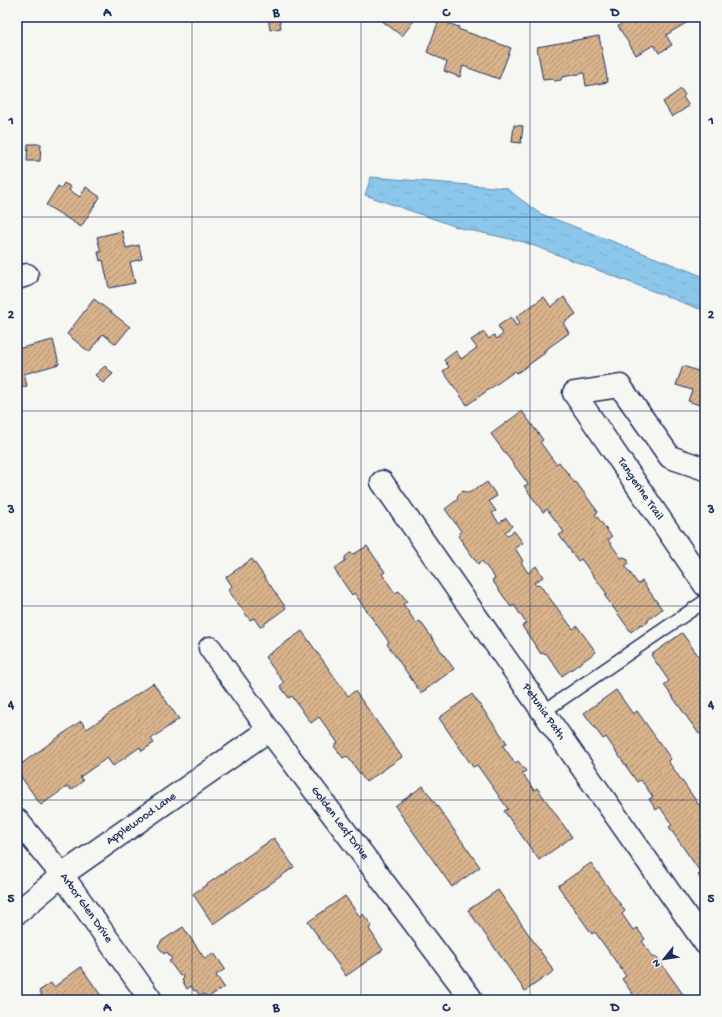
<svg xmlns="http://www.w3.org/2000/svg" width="722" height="1017" font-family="'Gochi Hand',sans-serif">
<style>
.water{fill:url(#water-ripples);stroke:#5e8ab3}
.building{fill:url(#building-hatch);stroke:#1b2f5e}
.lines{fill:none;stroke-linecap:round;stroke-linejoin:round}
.service-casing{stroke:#1b2f5e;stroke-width:15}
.minor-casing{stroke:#1b2f5e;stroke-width:25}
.service{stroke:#f6f6f2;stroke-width:12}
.minor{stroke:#f6f6f2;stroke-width:22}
.grid{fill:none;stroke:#1b2f5e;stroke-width:1;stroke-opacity:0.55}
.labels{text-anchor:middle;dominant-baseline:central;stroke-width:3.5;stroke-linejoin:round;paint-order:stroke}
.street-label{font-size:12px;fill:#1b2f5e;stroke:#f6f6f2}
.neatline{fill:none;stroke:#1b2f5e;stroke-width:1.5}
.grid-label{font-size:13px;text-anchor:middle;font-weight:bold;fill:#1b2f5e}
</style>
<defs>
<pattern id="water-ripples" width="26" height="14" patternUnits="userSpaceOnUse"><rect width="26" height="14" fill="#8bc7eb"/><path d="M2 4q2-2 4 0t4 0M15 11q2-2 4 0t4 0" fill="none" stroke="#77abcc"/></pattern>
<pattern id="building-hatch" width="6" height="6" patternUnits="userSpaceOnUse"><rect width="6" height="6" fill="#d9b38b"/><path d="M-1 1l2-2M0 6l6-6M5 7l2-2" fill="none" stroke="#af9275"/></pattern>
</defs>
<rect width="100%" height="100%" fill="#f6f6f2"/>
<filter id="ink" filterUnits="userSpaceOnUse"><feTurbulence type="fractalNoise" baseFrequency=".025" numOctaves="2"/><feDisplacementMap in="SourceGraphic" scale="8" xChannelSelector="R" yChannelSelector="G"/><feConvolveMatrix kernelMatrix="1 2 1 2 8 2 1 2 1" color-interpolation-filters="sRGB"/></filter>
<g filter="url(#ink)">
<polygon class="water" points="371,177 506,188 539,213 705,277 705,311 524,242 460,228 365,195"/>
<g class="building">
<polygon points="268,17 279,17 281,28 270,30"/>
<polygon points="377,17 417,17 402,36"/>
<polygon points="632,17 696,17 666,35 672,45 659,53 654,45 636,55 618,26"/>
<polygon points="439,20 459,27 458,29 511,48 499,79 463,66 460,77 444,71 447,62 427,52"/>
<polygon points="599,36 608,82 586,86 584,73 562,77 561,80 555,81 552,79 543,80 537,47"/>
<polygon points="681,89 685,95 683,97 689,106 672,117 663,102"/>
<polygon points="514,125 523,126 521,143 512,142"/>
<polygon points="28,144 41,144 40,161 27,161"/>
<polygon points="17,146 21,146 22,160 17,160"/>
<polygon points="64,183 71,187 69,190 80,197 86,187 100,197 81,227 46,205 58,186 61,188"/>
<polygon points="122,231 126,248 139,245 142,259 130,262 135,283 109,288 103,260 100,261 98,252 101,252 97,237"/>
<polygon points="544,297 551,307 564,297 576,314 563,323 569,333 544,351 545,353 517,373 515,371 467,405 443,371 449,367 444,360 456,351 461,359 477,348 471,340 484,332 489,339 494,335 497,339 503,334 498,326 511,317 516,326 520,323 516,317"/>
<polygon points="94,299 130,327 116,344 103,334 89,352 67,334"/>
<polygon points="53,340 59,364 24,374 27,386 17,389 17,349"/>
<polygon points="702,359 705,360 705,407 688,401 692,390 676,385 683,366 698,371"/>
<polygon points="105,366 113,374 103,383 95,375"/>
<polygon points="522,411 543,440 540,442 556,464 559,462 575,483 576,482 598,512 595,514 612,537 608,540 621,558 623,557 626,558 628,560 628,564 625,566 638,584 642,581 662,609 648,620 648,622 644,625 641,624 631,632 605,596 607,594 581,559 578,561 559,535 564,532 547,509 543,512 524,486 528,484 491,434"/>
<polygon points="487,482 497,496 489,501 496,511 492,513 499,523 506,518 512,526 505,532 507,536 514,531 523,543 515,548 523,561 521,562 528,573 536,566 543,577 534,583 537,586 539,584 573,629 577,626 596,652 562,676 546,653 544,654 542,653 541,654 522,626 526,623 514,605 511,607 492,580 495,578 482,561 478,564 458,536 460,535 459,533 461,531 445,509 457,500 458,495 462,491 469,493 479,486 480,487"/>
<polygon points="367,546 385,572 382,574 395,593 399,591 407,601 403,604 416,623 420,621 454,669 421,693 387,644 389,642 354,593 352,595 334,569 345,561 345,557 350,553 354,554"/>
<polygon points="252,559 286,608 260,627 254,618 250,620 228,590 232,586 226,577"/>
<polygon points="302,631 348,696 355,691 402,757 366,782 347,756 343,758 334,746 338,743 319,717 311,723 292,696 289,698 280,686 284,683 265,657"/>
<polygon points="682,633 702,661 699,663 705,672 705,735 703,732 699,734 664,685 669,681 651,655"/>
<polygon points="153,683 179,719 151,739 154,743 142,751 140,747 113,766 107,758 80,777 83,781 71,790 68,786 41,805 17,771 17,767 81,721 87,729"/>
<polygon points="616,690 633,714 637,711 671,759 668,761 699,805 702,803 705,808 705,885 698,875 701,873 669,827 672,825 660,807 656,810 649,799 653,797 641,780 637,782 606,737 603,739 584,713"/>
<polygon points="472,694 507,743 503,746 515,763 518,761 526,771 522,773 534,790 537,788 572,837 539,860 504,811 508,809 477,765 473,767 439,718"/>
<polygon points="423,786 480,867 452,887 395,806"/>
<polygon points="274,838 294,867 213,924 193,894"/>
<polygon points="591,863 625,911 622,914 633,930 637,928 645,939 642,941 654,958 656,956 687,1000 637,1000 622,979 626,976 595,932 592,934 558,886"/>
<polygon points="498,890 554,971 525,991 468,910"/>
<polygon points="345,896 360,917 363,914 372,926 369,929 383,950 346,976 308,922"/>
<polygon points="183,927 205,959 214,953 225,969 216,975 224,987 207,998 204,994 200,996 196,990 194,991 191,986 187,989 182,980 184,978 182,975 180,976 169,961 172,959 167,952 164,954 158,946 161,943 160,942"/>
<polygon points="81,967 104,1000 34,1000 42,995 39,991 51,983 54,987"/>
</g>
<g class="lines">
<g class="service-casing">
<polyline id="service" points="543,712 705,601"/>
</g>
<g class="minor-casing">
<g id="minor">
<polyline points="17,278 27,275"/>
<path id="s1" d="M 705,469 L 670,457 L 620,386 L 574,393 L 705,585"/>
<path id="s2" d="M 382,482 L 705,943"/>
<path id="s3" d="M 210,648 L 269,730 L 470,997 L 466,1000"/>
<path id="s4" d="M 17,820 L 62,875 L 151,1000"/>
<path id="s5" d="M 17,913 L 62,875 L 269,730"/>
</g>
</g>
<use href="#service" class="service"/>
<use href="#minor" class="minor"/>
</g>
</g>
<path class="grid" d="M 192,17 L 192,1000M 361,17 L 361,1000M 530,17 L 530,1000M 17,217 L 705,217M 17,411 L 705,411M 17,606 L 705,606M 17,800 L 705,800"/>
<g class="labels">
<g class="street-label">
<text stroke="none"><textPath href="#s1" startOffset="287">Tangerine Trail</textPath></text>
<text stroke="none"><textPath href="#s2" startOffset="281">Petunia Path</textPath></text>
<text stroke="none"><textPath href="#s5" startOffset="156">Applewood Lane</textPath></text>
<text stroke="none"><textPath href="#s3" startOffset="218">Golden Leaf Drive</textPath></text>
<text stroke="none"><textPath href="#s4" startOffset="112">Arbor Glen Drive</textPath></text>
</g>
</g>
<rect width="722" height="1017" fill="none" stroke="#f6f6f2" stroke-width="44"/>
<g transform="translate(664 959) rotate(240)" stroke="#f6f6f2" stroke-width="3" paint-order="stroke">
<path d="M0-3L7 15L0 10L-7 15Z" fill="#1b2f5e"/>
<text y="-6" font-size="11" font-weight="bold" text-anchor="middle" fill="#1b2f5e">N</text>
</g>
<rect x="22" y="22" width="678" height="973" class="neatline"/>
<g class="grid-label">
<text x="107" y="16">A</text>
<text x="276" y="16">B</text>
<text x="446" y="16">C</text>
<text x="615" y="16">D</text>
<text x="11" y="124">1</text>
<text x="711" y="124">1</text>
<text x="11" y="318">2</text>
<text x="711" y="318">2</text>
<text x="11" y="513">3</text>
<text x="711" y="513">3</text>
<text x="11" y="708">4</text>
<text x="711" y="708">4</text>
<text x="11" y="902">5</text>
<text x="711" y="902">5</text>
<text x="107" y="1011">A</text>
<text x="276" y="1011">B</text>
<text x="446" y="1011">C</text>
<text x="615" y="1011">D</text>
</g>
</svg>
